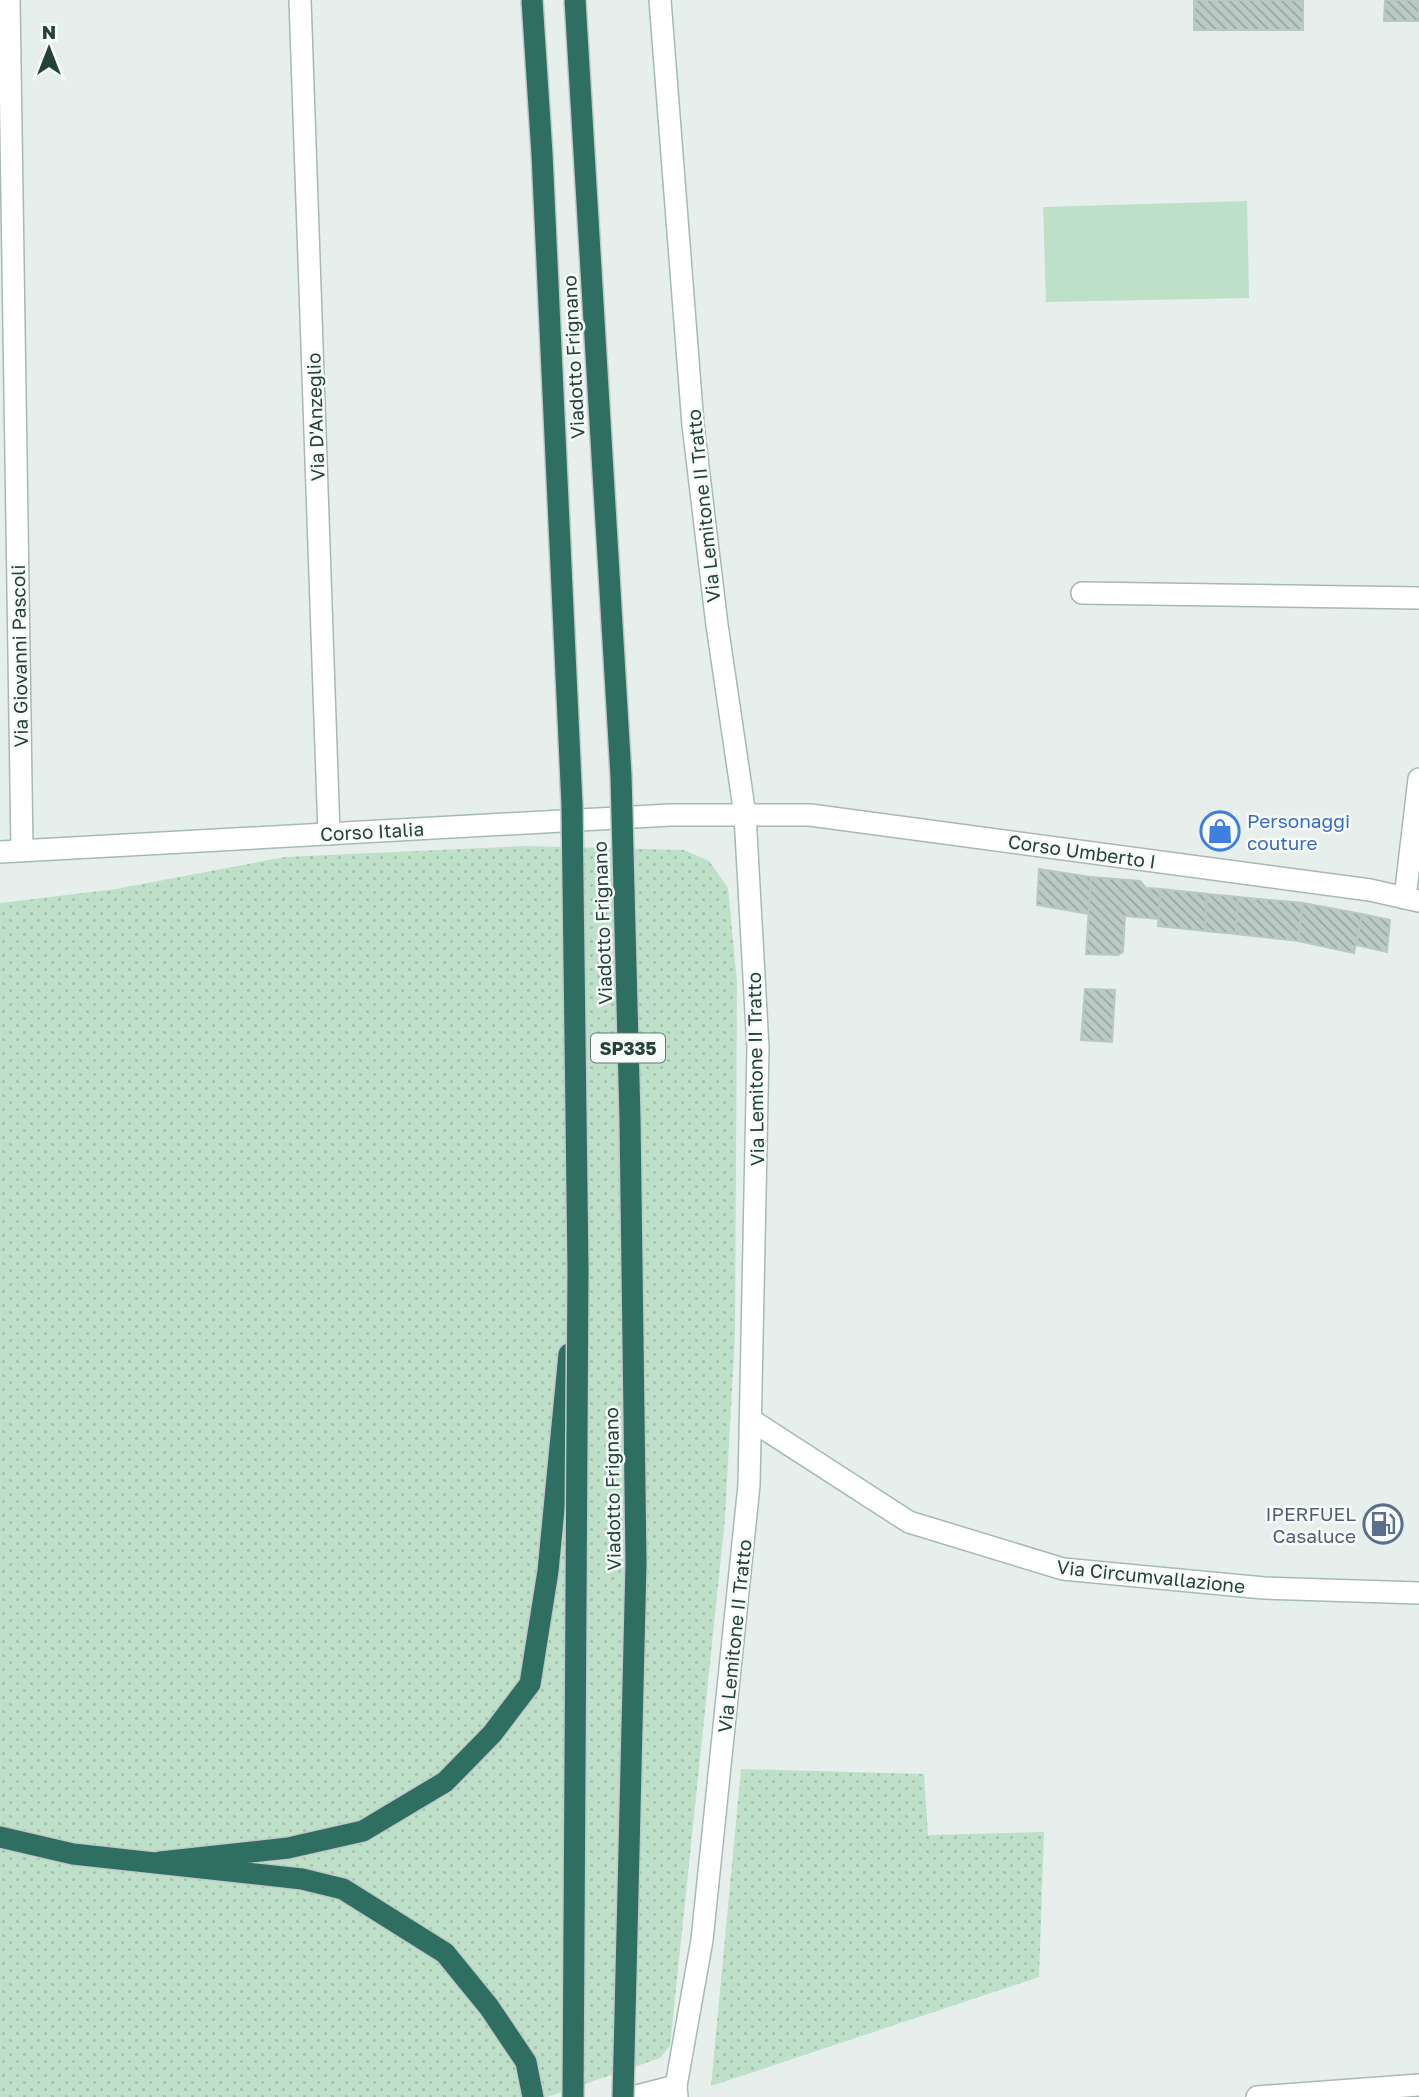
<svg xmlns="http://www.w3.org/2000/svg" width="1419" height="2097" font-family="'Golos Text',sans-serif">
<style>
.grass{fill:url(#grass-dots)}
.pitch{fill:#bfe0c8}
.building{fill:url(#building-back-hatch);stroke:#b8c9c2;stroke-width:2}
.lines{fill:none;stroke-linecap:round;stroke-linejoin:round}
.street-casing{stroke:#a8b8b2;stroke-width:24}
.secondary-casing{stroke:#a4bbb3;stroke-width:24}
.highway-casing{stroke:#c2cac8;stroke-width:24}
.street{stroke:#fff;stroke-width:21}
.secondary{stroke:#fff;stroke-width:21}
.highway{stroke:#2f6f62;stroke-width:21}
.highway-bridge-casing{stroke:#c2cac8;stroke-width:24;stroke-linecap:butt}
.highway-bridge{stroke:#2f6f62;stroke-width:21}
.labels{text-anchor:middle;dominant-baseline:central;stroke-width:5;stroke-linejoin:round;paint-order:stroke}
.shield{fill:#f7fbf9;stroke:#637a73;stroke-width:2}
.shield-label{font-size:18px;font-weight:bold;fill:#24423a}
.street-label{font-size:19px;fill:#24423a;stroke:#f7fbf9}
.shop-label{font-size:19px;fill:#366cbe;stroke:#f7fbf9;text-anchor:start}
.service-label{font-size:19px;fill:#4e5e75;stroke:#f7fbf9;text-anchor:end}
</style>
<defs>
<pattern id="grass-dots" width="8" height="8" patternUnits="userSpaceOnUse" patternTransform="scale(1.75)"><rect width="8" height="8" fill="#bfe0c8"/><path d="M2 2h.1M6 6h.1" fill="none" stroke="#a4c1ad" stroke-width="1.8" stroke-linecap="round"/></pattern>
<pattern id="building-back-hatch" width="6" height="6" patternUnits="userSpaceOnUse" patternTransform="scale(1.75)"><rect width="6" height="6" fill="#bbcac4"/><path d="M-1 5l2 2M0 0l6 6M5-1l2 2" fill="none" stroke="#98a6a0"/></pattern>
</defs>
<rect width="100%" height="100%" fill="#e6efeb"/>
<g class="grass">
<polygon points="525,846 684,850 709,861 728,888 737,982 735,1333 725,1519 670,2046 660,2058 547,2097 0,2097 0,903 116,889 285,857"/>
<polygon points="741,1769 924,1774 928,1835 1044,1832 1039,1977 711,2086"/>
</g>
<polygon class="pitch" points="1247,201 1249,298 1046,302 1043,207"/>
<g class="building">
<rect x="1194" y="0" width="109" height="30"/>
<polygon points="1385,0 1419,0 1419,21 1384,21"/>
<polygon points="1039,869 1091,877 1089,914 1037,905"/>
<polygon points="1091,877 1140,881 1146,888 1161,889 1158,919 1125,916 1123,952 1118,955 1086,954"/>
<polygon points="1161,889 1207,894 1205,931 1158,926"/>
<polygon points="1207,894 1238,897 1236,934 1205,931"/>
<polygon points="1238,897 1303,903 1298,941 1236,934"/>
<polygon points="1303,903 1362,914 1354,953 1298,941"/>
<polygon points="1362,914 1390,920 1387,952 1356,945"/>
<polygon points="1085,989 1115,990 1112,1042 1081,1040"/>
</g>
<g class="lines">
<g class="street-casing">
<g id="street">
<polyline points="9,0 22,850"/>
<polyline points="300,0 329,834"/>
<polyline points="1082,593 1419,598"/>
<polyline points="745,815 810,815 1370,890 1419,901"/>
<polyline points="1405,898 1419,779"/>
<polyline points="633,2097 676,2086"/>
<polyline points="1257,2097 1419,2085"/>
</g>
</g>
<g class="secondary-casing">
<g id="secondary">
<polyline points="660,0 693,425 717,625 745,815 758,1048 749,1485 702,1940 676,2086 677,2097"/>
<polyline points="0,852 670,815 745,815"/>
<polyline points="751,1420 909,1522 1063,1569 1264,1588 1419,1593"/>
</g>
</g>
<g class="highway-casing">
<g id="highway">
<polyline points="0,1837 73,1854 302,1879 343,1889 445,1953 489,2007 526,2062 533,2097"/>
<polyline points="160,1862 288,1848 363,1831 445,1782 492,1734 530,1684 548,1571 569,1354"/>
</g>
</g>
<use href="#street" class="street"/>
<use href="#secondary" class="secondary"/>
<use href="#highway" class="highway"/>
<g class="highway-bridge-casing">
<g id="highway-bridge">
<polyline points="532,0 542,154 572,805 578,1269 573,2097"/>
<polyline points="575,0 621,776 630,1119 636,1563 623,2097"/>
</g>
</g>
<use href="#highway-bridge" class="highway-bridge"/>
</g>
<defs>
<g id="shop-ring" transform="scale(2.0125)"><circle r="9.5" fill="#f7fbf9" stroke="#3f7fe0" stroke-width="1.5"/><path d="M-5-2.5h2.3a2.7 3.5 0 0 1 5.4 0H5L5.5 6h-11ZM-1.5-2.5h3a1.5 2.3 0 0 0-3 0Z" fill="#3f7fe0"/></g>
<g id="fuel-ring" transform="scale(2.0125)"><circle r="9.5" fill="#f7fbf9" stroke="#5c6f8a" stroke-width="1.5"/><path d="M-5.5-6h7V0h2V4h1.3V-2.5L3-4.5l.8-.8L6-3V5H2.5V1h-1V6h-7ZM-4.2-4.7v3.2H.2V-4.7Z" fill="#5c6f8a"/></g>
</defs>
<g fill-rule="evenodd">
<use href="#shop-ring" x="1220" y="831"/>
<use href="#fuel-ring" x="1383" y="1524"/>
</g>
<g class="labels">
<rect class="shield" x="591" y="1033.5" width="74" height="29" rx="5"/>
<g class="shield-label">
<text x="628" y="1048">SP335</text>
</g>
<g class="street-label">
<text transform="translate(573 357) rotate(-93)">Viadotto Frignano</text>
<text transform="translate(315 417) rotate(-92)">Via D'Anzeglio</text>
<text transform="translate(703 506) rotate(-96)">Via Lemitone II Tratto</text>
<text transform="translate(19 656) rotate(-91)">Via Giovanni Pascoli</text>
<text transform="translate(372 831) rotate(-3)">Corso Italia</text>
<text transform="translate(1082 851) rotate(8)">Corso Umberto I</text>
<text transform="translate(602 923) rotate(-92)">Viadotto Frignano</text>
<text transform="translate(755 1069) rotate(-91)">Via Lemitone II Tratto</text>
<text transform="translate(612 1489) rotate(-91)">Viadotto Frignano</text>
<text transform="translate(1151 1576) rotate(6)">Via Circumvallazione</text>
<text transform="translate(734 1636) rotate(-84)">Via Lemitone II Tratto</text>
</g>
<g class="shop-label">
<text x="1247" y="820">Personaggi<tspan x="1247" dy="22">couture</tspan></text>
</g>
<g class="service-label">
<text x="1356" y="1513">IPERFUEL<tspan x="1356" dy="22">Casaluce</tspan></text>
</g>
</g>
<g transform="translate(49 49)" stroke="#f7fbf9" stroke-width="5" paint-order="stroke">
<path d="M0-5L12 26L0 18L-12 26Z" fill="#24423a"/>
<text y="-10" font-size="19" font-weight="bold" text-anchor="middle" fill="#24423a">N</text>
</g>
</svg>
